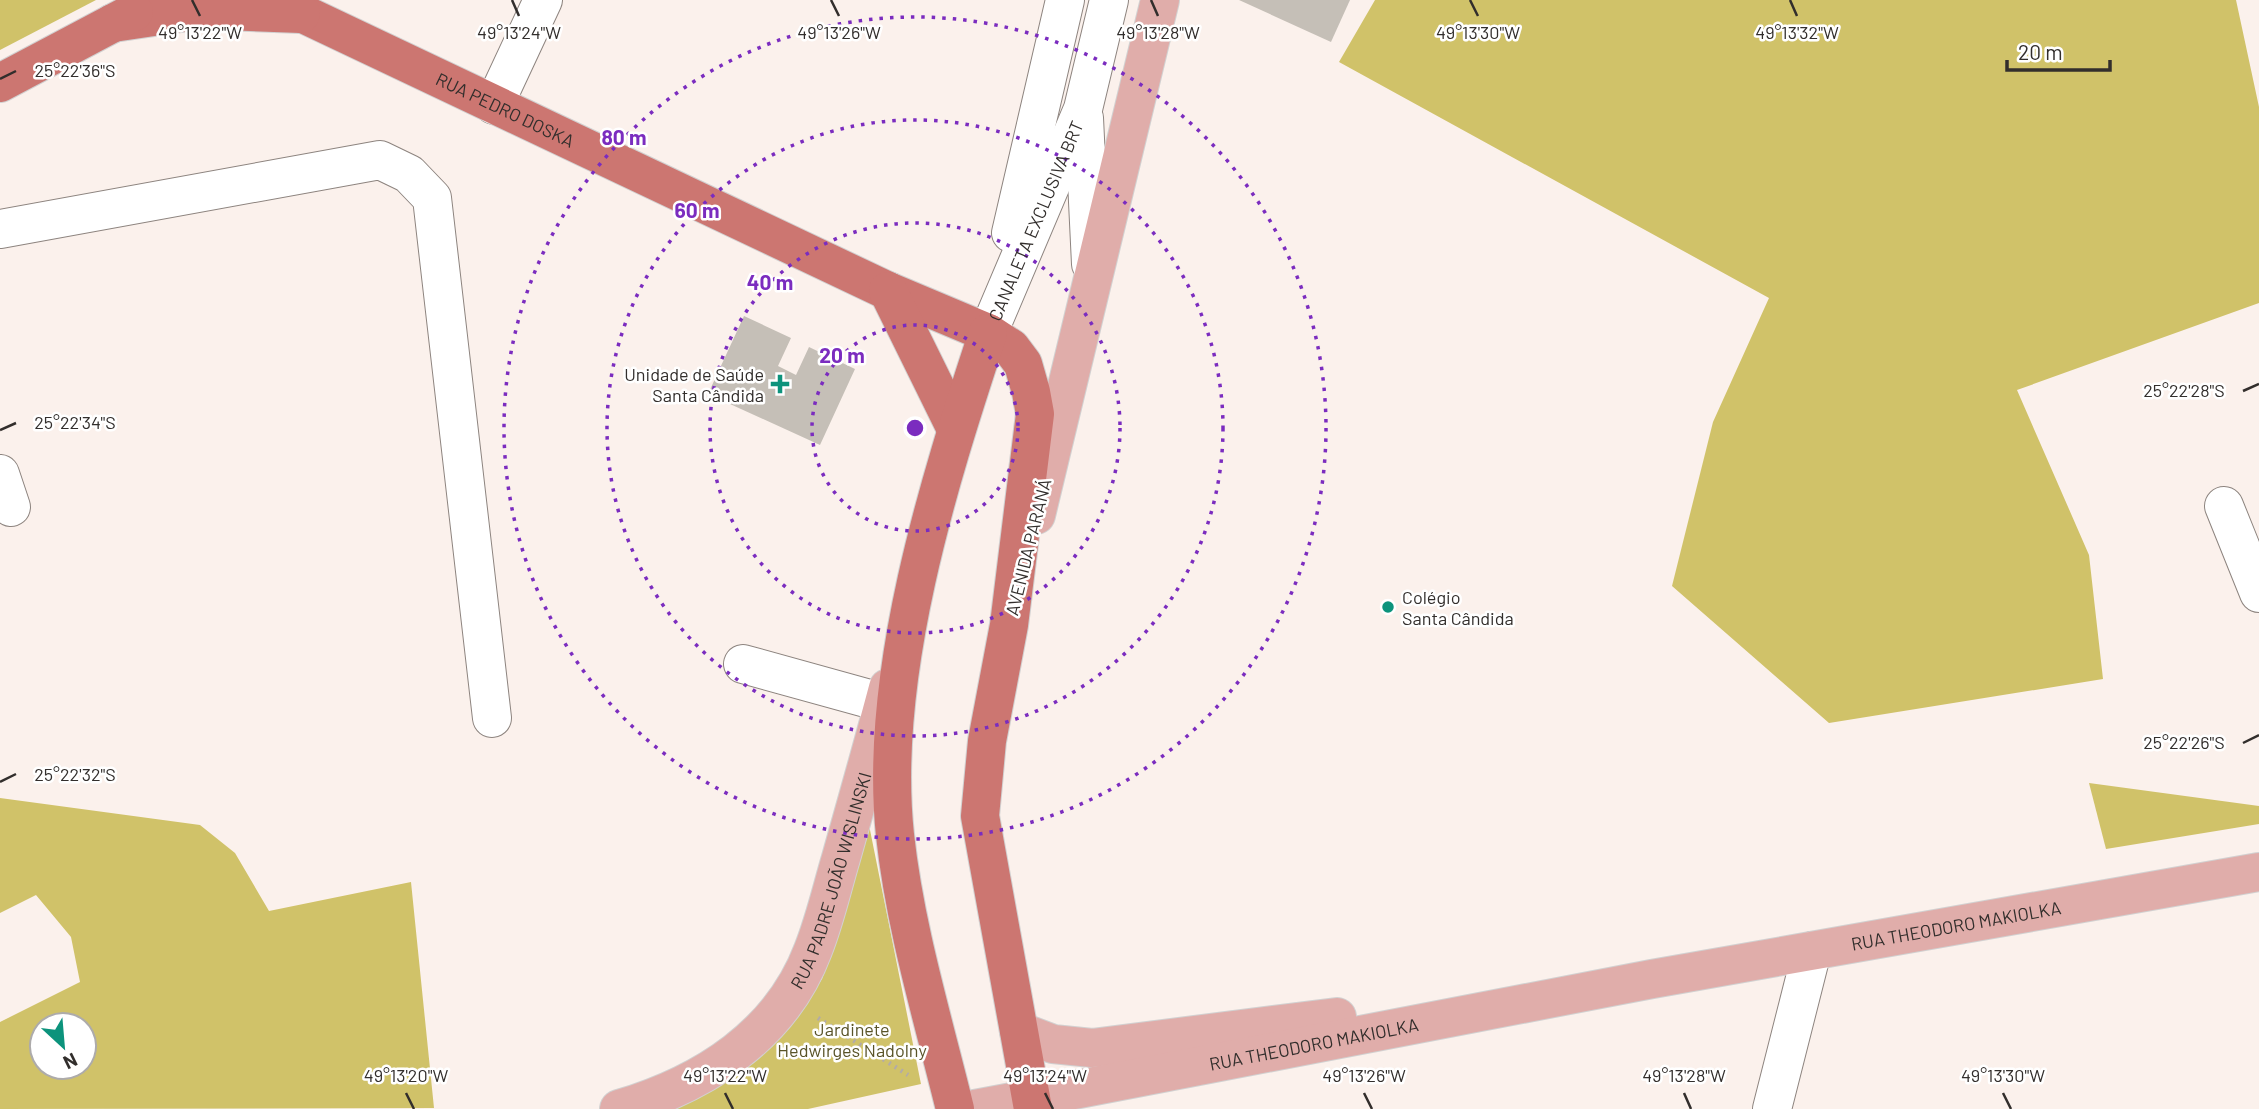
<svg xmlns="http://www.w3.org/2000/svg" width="2259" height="1109" font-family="Barlow,sans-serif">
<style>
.green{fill:#d0c269;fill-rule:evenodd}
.building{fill:#c5bfb7}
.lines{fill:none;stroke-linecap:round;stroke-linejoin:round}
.minor-casing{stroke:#8d847f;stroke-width:40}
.major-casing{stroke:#d2d1d1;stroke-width:40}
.highway-casing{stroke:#d2d1d1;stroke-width:40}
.path{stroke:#b3aba7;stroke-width:4.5;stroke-dasharray:2 5;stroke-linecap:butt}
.minor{stroke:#fff;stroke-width:38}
.major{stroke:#e0adaa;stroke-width:38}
.highway{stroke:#cc7671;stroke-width:38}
.ticks{fill:none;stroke:#322e2c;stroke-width:2.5}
.ring{fill:none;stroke:#7b2cbf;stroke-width:3.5;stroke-dasharray:3.5 7}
.poi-dot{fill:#0c937c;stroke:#fff;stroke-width:2.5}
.labels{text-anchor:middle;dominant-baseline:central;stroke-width:5;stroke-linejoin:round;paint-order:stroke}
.street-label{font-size:18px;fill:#322e2c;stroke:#fff}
.poi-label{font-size:18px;fill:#322e2c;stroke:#fff;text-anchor:end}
.park-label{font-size:18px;fill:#595328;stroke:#fff}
.ticks-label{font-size:18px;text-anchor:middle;fill:#322e2c;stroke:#fff;stroke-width:5;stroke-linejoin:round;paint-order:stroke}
.centre{fill:#7b2cbf;stroke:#fff;stroke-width:3.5}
.ring-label{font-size:21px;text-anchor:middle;font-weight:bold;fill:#7b2cbf;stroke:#fff;stroke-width:5;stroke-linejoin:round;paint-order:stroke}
</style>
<rect width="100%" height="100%" fill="#fbf1ec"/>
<g class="green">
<polygon points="0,0 96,0 0,50"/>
<polygon points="1375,0 2236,0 2259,107 2259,303 2017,390 2089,555 2103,679 1829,723 1672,586 1713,422 1769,298 1339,62"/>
<polygon points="2089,783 2259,806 2259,824 2106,849"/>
<path d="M 0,798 L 200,825 L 235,853 L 269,911 L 411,882 L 434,1108 L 0,1109 L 0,1022 L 80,982 L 71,937 L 36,895 L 0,913 ZM 42,1025 L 84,1025 L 84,1067 L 42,1067 Z"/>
<polygon points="867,815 921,1084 808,1109 648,1109 762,1054 790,1027 822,979 835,940"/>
</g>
<g class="building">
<polygon points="1239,0 1350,0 1331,42"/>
<polygon points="744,316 791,338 778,366 796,375 809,347 855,369 820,445 708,394"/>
</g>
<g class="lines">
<g class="minor-casing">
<g id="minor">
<polyline points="494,105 543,0"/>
<polyline points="1084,118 1091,264"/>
<polyline points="0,229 380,160 409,174 432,198 492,718"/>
<polyline points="1011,233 1065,0"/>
<path id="s1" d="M 988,333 L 1083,109 L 1109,0"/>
<polyline points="0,474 11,507"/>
<polyline points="2224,506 2259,593"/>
<polyline points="743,664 884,703"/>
<polyline points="1772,1109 1812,951"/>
</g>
</g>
<g class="major-casing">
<g id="major">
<polyline points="1036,515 1160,0"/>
<polyline points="1019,1031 1053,1044 1092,1048 1337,1017"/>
<path id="s2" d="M 619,1109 C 704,1084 781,1035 813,950 C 825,920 832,888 841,858 C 857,801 873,745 888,688"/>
<path id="s3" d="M 975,1109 L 1652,979 L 2259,872"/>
</g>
</g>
<g class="highway-casing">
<g id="highway">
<path id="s4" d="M 274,0 L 888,291 L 988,333 L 1011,348 L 1023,364 L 1031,392 L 1035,414 L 1009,625 L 987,741 L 980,816 L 1033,1109"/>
<polyline points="113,23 201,10 301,14"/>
<polyline points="0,83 134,12"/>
<polyline points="888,291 956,429"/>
<path d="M 955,1109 C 933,1019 905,928 895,835 C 878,675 938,484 988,333"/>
</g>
</g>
<polyline class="path" points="818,1018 908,1075"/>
<use href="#minor" class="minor"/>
<use href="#major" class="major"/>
<use href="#highway" class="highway"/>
</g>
<path class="ticks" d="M 192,0 L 200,16M 512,0 L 519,16M 831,0 L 839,16M 1151,0 L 1158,16M 1470,0 L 1478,16M 1790,0 L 1797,16M 0,79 L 16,71M 2243,391 L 2259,384M 0,430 L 16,423M 2243,743 L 2259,735M 0,782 L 16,774M 406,1093 L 414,1109M 725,1093 L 733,1109M 1045,1093 L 1053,1109M 1364,1093 L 1372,1109M 1684,1093 L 1691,1109M 2003,1093 L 2011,1109"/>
<g class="ring">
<circle cx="915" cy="428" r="103"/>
<circle cx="915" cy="428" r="205"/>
<circle cx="915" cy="428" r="308"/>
<circle cx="915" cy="428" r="411"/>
</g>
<g class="poi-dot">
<path d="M776.5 373.5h7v7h7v7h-7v7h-7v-7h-7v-7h7z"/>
<circle cx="1388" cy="607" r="7"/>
</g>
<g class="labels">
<g class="street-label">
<text stroke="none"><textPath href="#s4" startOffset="256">RUA PEDRO DOSKA</textPath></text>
<text stroke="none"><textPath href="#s1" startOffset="122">CANALETA EXCLUSIVA BRT</textPath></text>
<text transform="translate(1028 547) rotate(-76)">AVENIDA PARANÁ</text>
<text stroke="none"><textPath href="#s2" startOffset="332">RUA PADRE JOÃO WISLINSKI</textPath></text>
<text stroke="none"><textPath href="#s3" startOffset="998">RUA THEODORO MAKIOLKA</textPath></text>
<text stroke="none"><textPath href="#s3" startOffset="345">RUA THEODORO MAKIOLKA</textPath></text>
</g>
<g class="poi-label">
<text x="764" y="374">Unidade de Saúde<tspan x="764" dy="21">Santa Cândida</tspan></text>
<text x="1402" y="597" text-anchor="start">Colégio<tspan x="1402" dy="21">Santa Cândida</tspan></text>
</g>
<g class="park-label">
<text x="852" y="1029">Jardinete<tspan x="852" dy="21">Hedwirges Nadolny</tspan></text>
</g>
</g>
<g class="ticks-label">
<text x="200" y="39">49°13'22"W</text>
<text x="519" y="39">49°13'24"W</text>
<text x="839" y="39">49°13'26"W</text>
<text x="1158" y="39">49°13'28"W</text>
<text x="1478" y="39">49°13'30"W</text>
<text x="1797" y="39">49°13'32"W</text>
<text x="75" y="77">25°22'36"S</text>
<text x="2184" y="397">25°22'28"S</text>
<text x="75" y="429">25°22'34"S</text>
<text x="2184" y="749">25°22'26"S</text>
<text x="75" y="781">25°22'32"S</text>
<text x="406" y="1082">49°13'20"W</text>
<text x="725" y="1082">49°13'22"W</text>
<text x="1045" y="1082">49°13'24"W</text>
<text x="1364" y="1082">49°13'26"W</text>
<text x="1684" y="1082">49°13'28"W</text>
<text x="2003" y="1082">49°13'30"W</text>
</g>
<circle cx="915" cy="428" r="10" class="centre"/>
<g class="ring-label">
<text x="624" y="145">80 m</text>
<text x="697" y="218">60 m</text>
<text x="770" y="290">40 m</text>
<text x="842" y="363">20 m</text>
</g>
<g transform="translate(63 1046) rotate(154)"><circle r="33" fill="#ffffff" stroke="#adabab" stroke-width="2"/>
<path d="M0-5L12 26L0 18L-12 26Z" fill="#0c937c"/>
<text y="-10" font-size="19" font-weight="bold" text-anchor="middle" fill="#322e2c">N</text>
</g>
<path d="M2007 60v10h103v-10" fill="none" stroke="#322e2c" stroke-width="3.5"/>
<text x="2018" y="60" font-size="21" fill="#322e2c" stroke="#ffffff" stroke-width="5" paint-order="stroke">20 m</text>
</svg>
